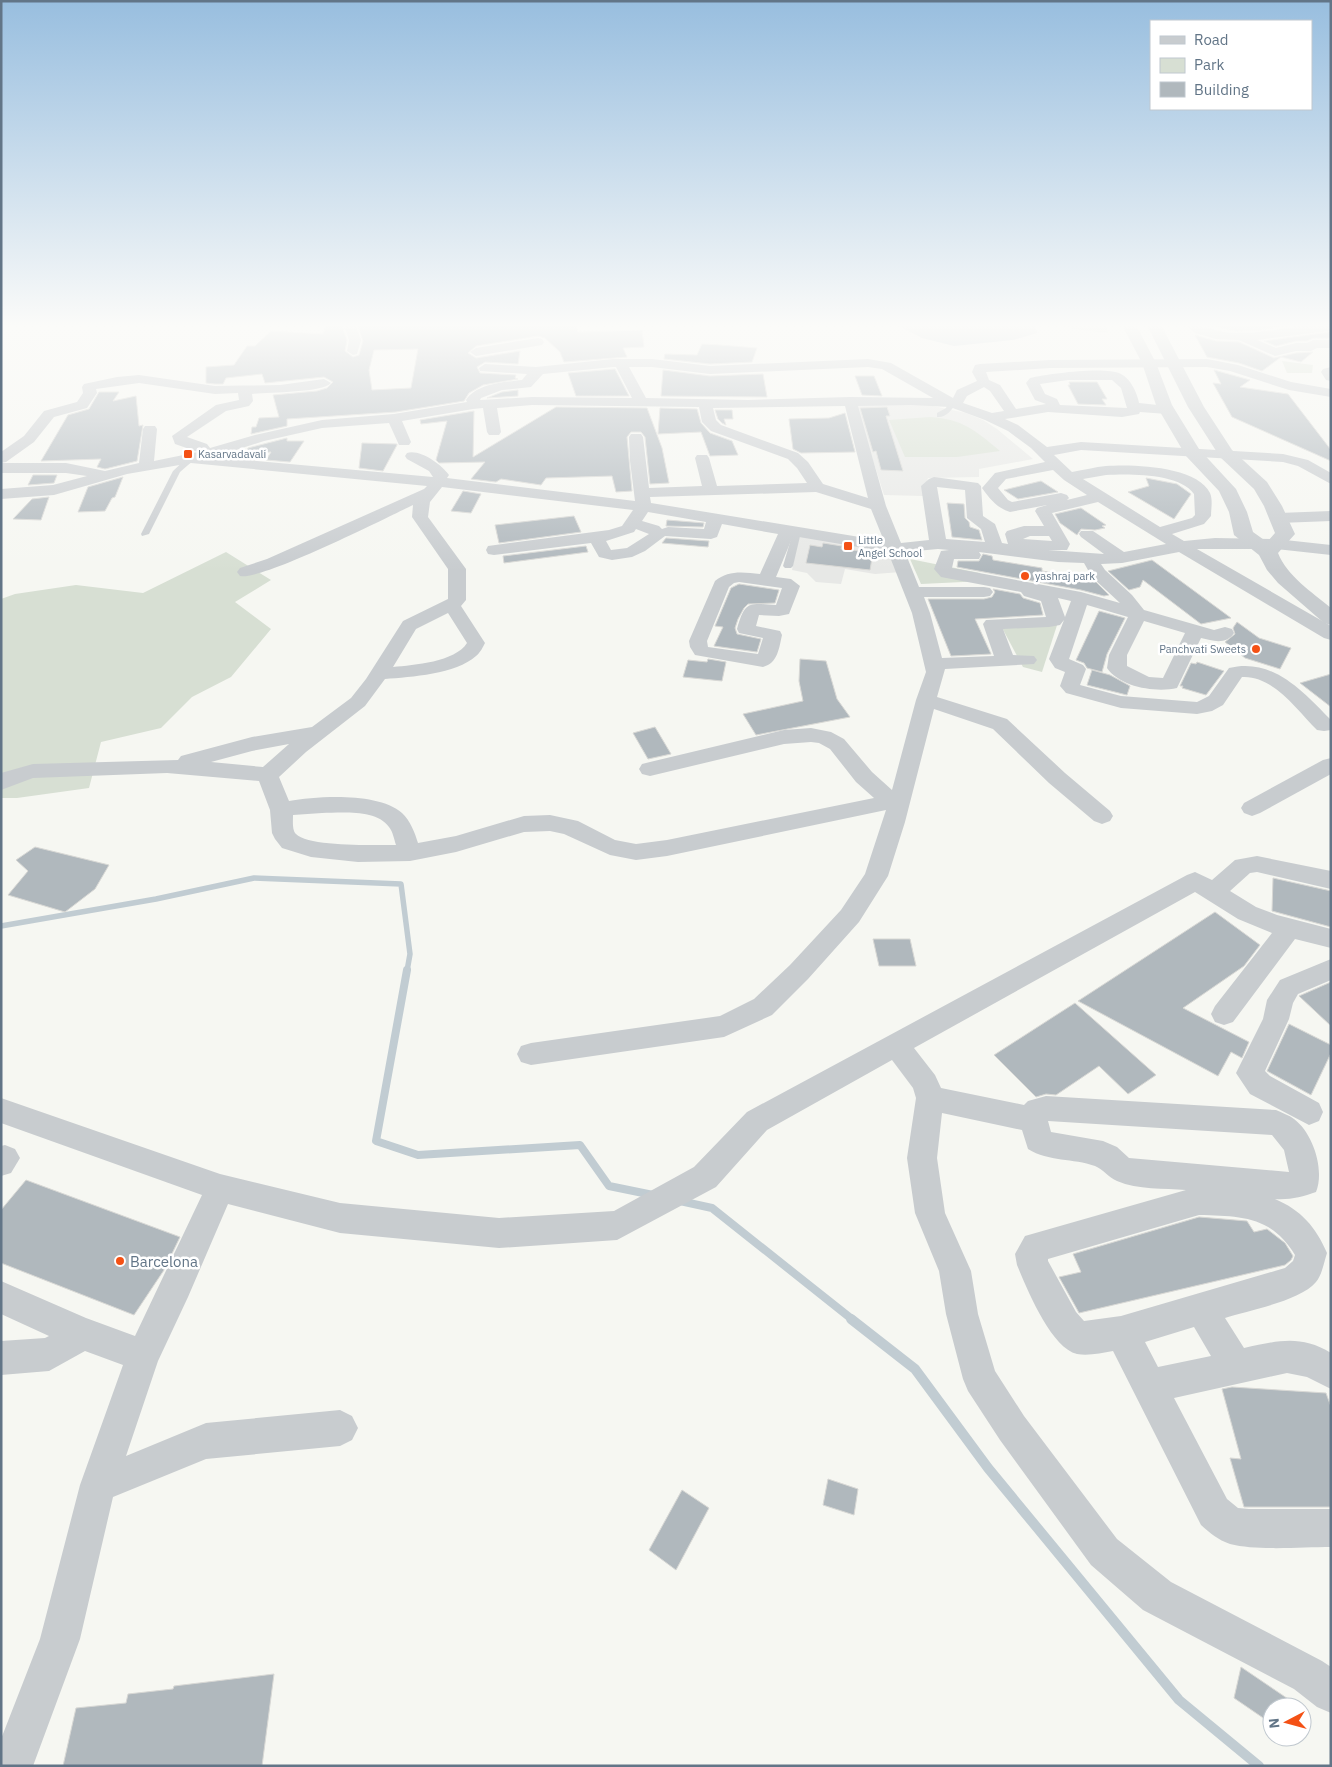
<svg xmlns="http://www.w3.org/2000/svg" width="1332" height="1767" font-family="'IBM Plex Sans',sans-serif">
<style>
.built{fill:#e7e8e6}
.green{fill:#d7dfd3}
.water{fill:#c1ccd2}
.lines{fill:none;stroke-linecap:round;stroke-linejoin:round}
.stream-far2{stroke:#c1ccd2;stroke-width:5.5}
.stream-far1{stroke:#c1ccd2;stroke-width:8}
.stream{stroke:#c1ccd2;stroke-width:10}
.building{fill:#b0b8bd;stroke:#d8d8d5;fill-rule:evenodd}
.service{fill:#c8cccf;fill-rule:evenodd}
.minor{fill:#c8cccf;fill-rule:evenodd}
.tertiary{fill:#c8cccf;fill-rule:evenodd}
.poi-dot{fill:#f45115;stroke:#fff;stroke-width:2}
.labels{text-anchor:middle;dominant-baseline:central;stroke-width:5;stroke-linejoin:round;paint-order:stroke}
.far-poi-label{font-size:11px;fill:#627587;stroke:#fff;text-anchor:start}
.near-poi-label{font-size:15px;fill:#627587;stroke:#fff;text-anchor:start}
</style>
<rect width="100%" height="100%" fill="#f6f7f2"/>
<g class="built">
<polygon points="855,403 919,403 966,413 983,420 997,429 1033,459 979,469 979,477 928,478 923,496 884,495"/>
<polygon points="799,530 890,547 901,572 875,574 845,569 841,584 816,582 807,573 792,570"/>
</g>
<g class="green">
<polygon points="1061,323 1105,323 1108,333 1074,329"/>
<polygon points="1282,361 1313,365 1312,373 1287,373"/>
<path d="M 930,417 C 963,419 976,431 1000,451 L 957,457 L 905,457 L 889,420 Z"/>
<polygon points="226,552 271,580 235,602 271,629 231,677 192,697 161,728 101,742 89,788 17,798 1,798 1,599 15,594 76,585 143,593"/>
<polygon points="910,559 980,573 984,581 921,584"/>
<polygon points="1059,619 1042,672 1023,667 999,622"/>
</g>
<polygon class="water" points="893,323 1035,323 1037,333 1013,340 954,346 922,338"/>
<g class="lines">
<polyline class="stream-far2" points="1,926 156,899 254,878 401,884 410,954 407,971"/>
<g class="stream-far1">
<polyline points="407,970 376,1141 418,1155 580,1145 609,1186 653,1195"/>
<polyline points="680,1201 712,1208 853,1320"/>
</g>
<polyline class="stream" points="851,1319 915,1369 988,1468 1179,1700 1259,1766"/>
</g>
<g class="building">
<path d="M 326,323 L 341,323 L 347,340 L 345,351 L 353,357 L 359,355 L 363,341 L 357,323 L 572,323 L 576,324 L 578,332 L 642,330 L 644,347 L 623,348 L 627,357 L 564,362 L 560,352 L 545,338 L 538,336 L 476,346 L 468,353 L 476,358 L 520,351 L 518,364 L 485,362 L 477,367 L 480,373 L 516,375 L 515,378 L 518,379 L 483,385 L 469,393 L 464,401 L 396,412 L 287,419 L 287,426 L 251,434 L 252,427 L 256,427 L 259,418 L 279,417 L 273,395 L 317,391 L 327,388 L 333,382 L 324,377 L 265,383 L 262,374 L 226,378 L 223,384 L 215,384 L 206,383 L 206,367 L 234,365 L 247,346 L 255,346 L 271,331 L 323,334 ZM 418,349 L 411,388 L 372,390 L 369,370 L 374,350 Z"/>
<polygon points="1199,323 1305,323 1260,330 1235,331"/>
<polygon points="1330,332 1329,338 1313,338 1307,341 1296,341 1276,346 1264,341"/>
<polygon points="1195,335 1216,341 1239,342 1274,358 1296,353 1313,352 1301,362 1281,357 1262,371 1239,363 1207,357"/>
<polygon points="702,344 720,345 757,348 752,362 710,364 664,359 665,354 697,355"/>
<polygon points="615,369 629,396 576,396 568,373"/>
<polygon points="663,370 710,376 763,374 767,397 661,396"/>
<polygon points="1214,370 1250,380 1240,387 1288,394 1331,450 1331,461 1232,417 1213,383 1221,384"/>
<polygon points="855,376 874,376 882,396 862,395"/>
<polygon points="1069,382 1097,382 1107,399 1102,399 1106,405 1078,404 1068,385 1070,385"/>
<polygon points="518,390 518,396 487,398 502,392"/>
<polygon points="99,392 119,392 113,401 136,396 139,426 143,425 137,461 105,469 97,467 101,459 41,461 68,415 89,409"/>
<polygon points="556,407 647,408 662,448 669,483 650,484 645,437 641,432 631,432 627,437 632,491 616,492 612,476 546,478 541,485 501,479 496,482 471,479 485,462 439,463 436,460 447,421 421,424 420,420 474,411 473,457"/>
<polygon points="887,407 890,416 886,416 903,471 881,470 876,451 873,452 860,408"/>
<polygon points="660,408 697,409 701,423 710,433 732,441 738,455 710,456 701,432 658,434"/>
<polygon points="715,410 732,410 733,419 724,419 726,425 722,423 718,419"/>
<polygon points="845,413 855,452 801,453 793,449 789,419 829,418"/>
<polygon points="287,438 287,441 304,441 290,462 266,460 271,452 246,454 248,448"/>
<polygon points="362,443 397,444 397,445 383,471 359,468"/>
<polygon points="33,475 57,475 54,483 28,485"/>
<polygon points="123,477 115,497 112,498 105,511 78,512 88,487"/>
<polygon points="1146,478 1177,484 1191,494 1174,519 1128,492 1149,486"/>
<polygon points="1041,481 1058,492 1018,499 1004,490"/>
<polygon points="463,491 481,494 471,513 451,511"/>
<polygon points="49,497 41,520 13,519 32,499"/>
<polygon points="947,503 964,504 965,518 969,522 970,527 979,530 982,540 952,537"/>
<polygon points="1081,508 1106,525 1102,526 1105,528 1095,530 1081,529 1077,535 1060,523 1055,514"/>
<polygon points="574,516 581,532 499,543 495,525"/>
<polygon points="667,520 692,522 704,523 703,527 666,526"/>
<polygon points="666,538 709,541 708,547 662,543"/>
<polygon points="823,543 842,546 841,549 873,552 870,570 806,563 810,545 822,547"/>
<polygon points="586,546 588,552 504,563 503,556"/>
<polygon points="983,554 992,556 993,560 1042,568 1042,571 1082,577 1089,575 1109,595 1104,596 1081,590 957,567 958,561 979,561"/>
<polygon points="1152,560 1231,618 1201,624 1143,580 1140,587 1129,590 1108,571"/>
<polygon points="739,584 779,590 775,603 748,604 744,608 738,619 735,628 737,634 761,639 757,652 714,646 723,627 715,626 731,588"/>
<polygon points="993,589 1020,594 1023,598 1040,603 1043,615 975,619 991,654 951,656 928,599 984,599 992,597 995,592"/>
<polygon points="1099,611 1125,618 1107,654 1102,672 1087,668 1084,663 1076,660"/>
<polygon points="1237,622 1259,638 1291,648 1280,669 1245,658 1225,642 1235,634 1233,628"/>
<polygon points="708,659 726,662 722,681 683,677 688,660 707,662"/>
<polygon points="800,659 826,661 837,699 850,717 756,735 743,714 803,701 799,681"/>
<polygon points="1197,662 1224,671 1206,695 1182,688 1183,686 1180,686 1191,663 1196,664"/>
<polygon points="1092,670 1110,675 1130,686 1127,695 1087,685"/>
<polygon points="1331,674 1331,707 1300,683"/>
<polygon points="655,727 671,754 648,759 633,733"/>
<polygon points="35,847 109,865 95,889 65,912 8,895 28,871 16,860"/>
<polygon points="1273,878 1331,891 1331,927 1272,911"/>
<polygon points="1215,912 1260,945 1244,966 1183,1008 1249,1042 1242,1058 1231,1052 1218,1076 1078,1001"/>
<polygon points="873,939 910,939 916,966 879,966"/>
<polygon points="1331,982 1331,1026 1299,996"/>
<polygon points="1075,1003 1156,1075 1128,1094 1099,1066 1056,1095 1046,1094 1036,1097 994,1055"/>
<polygon points="1289,1024 1331,1045 1331,1053 1311,1095 1267,1071"/>
<polygon points="26,1180 180,1237 164,1270 134,1315 1,1263 1,1210"/>
<polygon points="1199,1217 1247,1221 1254,1232 1267,1229 1285,1243 1293,1256 1291,1260 1285,1265 1079,1313 1078,1311 1059,1277 1081,1272 1073,1254"/>
<polygon points="1232,1387 1326,1393 1331,1407 1331,1507 1244,1507 1230,1458 1241,1459 1222,1389"/>
<polygon points="828,1479 858,1489 854,1515 823,1505"/>
<polygon points="682,1490 709,1508 676,1570 649,1550"/>
<polygon points="1241,1667 1300,1707 1272,1707 1272,1724 1234,1698"/>
<polygon points="274,1674 262,1766 63,1766 76,1708 126,1703 128,1694 173,1689 174,1686"/>
</g>
<g class="lines">
<g class="service">
<path d="M 949,401 L 956,403 C 952,410 946,418 937,417 L 937,413 L 946,408 Z"/>
<polygon points="188,457 195,459 180,472 149,534 142,536 141,534 173,471"/>
<polygon points="797,529 801,532 793,566 791,568 785,568 783,566 793,532"/>
</g>
<g class="minor">
<polygon points="343,323 355,323 361,340 357,354 353,355 347,351 349,340"/>
<path d="M 1182,323 C 1201,323 1216,333 1235,333 C 1268,334 1302,323 1331,323 L 1331,330 L 1328,331 L 1257,340 L 1276,348 L 1296,343 L 1307,343 L 1313,340 L 1331,340 L 1331,348 L 1317,348 L 1311,351 L 1296,351 L 1275,356 L 1239,340 L 1216,339 L 1195,333 Z"/>
<polygon points="538,338 542,339 544,342 542,345 476,356 470,352 476,348"/>
<path d="M 613,359 L 652,359 L 710,366 L 868,359 L 891,363 L 953,398 L 957,390 L 977,381 L 972,372 L 975,365 L 980,364 L 1050,360 L 1207,359 L 1238,365 L 1291,382 L 1331,389 L 1331,397 L 1289,390 L 1230,371 L 1207,367 L 1050,368 L 986,372 L 989,380 L 1000,385 L 1016,409 L 1046,404 L 1035,400 L 1026,383 L 1030,378 C 1049,374 1104,366 1121,374 C 1131,379 1137,393 1139,403 L 1167,406 L 1174,410 L 1167,414 L 1140,412 L 1139,414 L 1122,417 L 1048,412 L 1005,419 L 1018,425 L 1047,447 L 1081,442 L 1283,454 L 1308,460 L 1331,473 L 1331,484 L 1298,466 L 1283,462 L 1081,450 L 1054,455 L 1072,472 C 1084,470 1095,467 1106,466 C 1133,464 1197,466 1210,493 C 1213,500 1211,509 1211,516 L 1204,524 L 1172,534 L 1184,541 L 1215,538 L 1276,539 L 1331,545 L 1331,555 L 1276,549 L 1197,549 L 1331,626 L 1331,640 L 1324,638 L 1179,552 L 1122,563 L 1101,564 L 1105,570 L 1132,595 L 1144,610 L 1214,630 L 1225,627 L 1232,629 L 1234,633 C 1226,645 1213,641 1201,638 L 1177,688 C 1156,693 1120,687 1107,668 L 1109,655 L 1128,617 L 1087,605 L 1069,659 L 1083,665 L 1086,669 L 1080,685 L 1121,696 L 1197,702 L 1209,696 L 1229,668 C 1273,657 1303,692 1331,720 L 1331,730 L 1324,731 L 1317,730 C 1297,710 1273,675 1242,677 L 1223,705 L 1212,711 L 1197,714 L 1121,708 L 1066,693 L 1060,686 L 1065,672 L 1055,668 L 1049,659 L 1064,620 L 1060,625 L 1049,627 L 1003,629 L 1013,655 L 1034,656 L 1037,660 L 1034,664 L 945,669 L 937,697 L 1007,719 L 1065,773 L 1110,811 L 1113,816 L 1110,821 L 1102,824 L 1094,821 L 1049,783 L 993,729 L 934,709 L 905,822 L 888,876 L 859,922 L 808,979 L 772,1015 L 724,1037 L 531,1065 L 521,1062 L 517,1054 L 521,1046 L 531,1043 L 720,1016 L 754,999 L 790,965 L 841,910 L 865,874 L 886,810 L 667,856 L 636,860 L 610,855 L 564,834 L 550,831 L 524,832 L 456,852 L 410,861 L 358,862 L 311,857 L 282,848 L 275,839 L 272,833 L 270,810 L 259,781 L 167,773 L 33,778 L 1,790 L 1,773 L 33,764 L 178,760 L 181,756 L 252,737 L 312,727 L 351,698 L 366,679 L 403,621 L 448,599 L 448,569 L 412,517 L 413,505 C 386,518 261,581 240,576 L 237,572 L 240,568 L 267,559 L 424,489 L 427,486 L 191,463 L 127,474 L 54,495 L 1,499 L 1,489 L 53,485 L 87,476 L 66,473 L 1,473 L 1,463 L 66,463 L 105,471 L 139,463 L 143,429 L 145,426 L 155,426 L 157,429 L 154,461 L 198,452 L 175,444 L 172,436 L 216,405 L 239,400 L 238,393 L 215,394 L 139,383 L 96,389 L 97,393 L 87,408 L 54,417 L 34,442 L 6,462 L 1,463 L 1,452 L 24,436 L 44,411 L 77,402 L 83,393 L 82,387 L 84,384 L 117,377 L 139,375 L 215,386 L 280,385 L 324,379 L 331,383 C 322,393 267,392 252,394 L 253,401 L 249,406 L 226,411 L 187,437 L 207,444 L 210,448 L 255,435 L 322,420 L 394,414 L 467,402 L 466,400 C 476,384 504,382 522,380 L 527,374 L 480,371 L 479,368 L 485,364 L 536,367 ZM 613,367 L 616,367 L 632,398 L 532,397 L 480,400 L 481,398 L 502,390 L 531,387 L 543,374 ZM 629,367 L 652,367 L 710,374 L 868,367 L 882,369 L 933,398 L 850,397 L 748,400 L 646,398 ZM 1068,380 L 1112,380 L 1121,388 L 1127,408 L 1060,405 L 1057,399 L 1045,394 L 1040,384 ZM 984,387 L 990,391 L 1004,411 L 992,413 L 963,403 L 967,396 ZM 532,405 L 699,407 L 702,422 L 711,431 L 788,459 L 797,468 L 807,483 L 717,486 L 709,458 L 707,455 L 697,455 L 695,458 L 702,486 L 649,488 L 643,437 L 641,434 L 631,434 L 629,437 L 630,461 L 635,501 L 447,478 L 449,475 C 441,464 420,449 407,453 L 405,456 L 407,459 L 429,471 L 433,477 L 214,457 L 264,441 L 322,428 L 389,423 L 399,445 L 409,445 L 411,442 L 402,421 L 473,409 L 483,408 L 487,432 L 489,435 L 499,435 L 501,432 L 497,408 ZM 911,405 L 950,407 L 985,420 L 1008,431 L 1031,448 L 1045,462 L 995,473 L 982,488 C 990,499 997,508 1010,512 L 1047,505 L 1037,508 L 1035,511 L 1044,526 L 1024,526 L 1007,531 L 1005,534 L 1008,544 L 1002,543 L 995,524 L 983,516 L 981,486 L 978,483 L 934,477 L 929,479 L 921,486 L 929,540 L 901,543 L 886,506 L 858,406 ZM 845,406 L 868,498 L 823,484 L 808,462 L 798,453 L 721,425 L 716,420 L 713,408 ZM 1053,470 L 1064,480 L 1087,495 L 1067,500 L 1069,498 L 1067,495 L 1061,493 L 1012,502 L 1008,500 L 998,488 L 1006,479 ZM 1106,475 C 1130,474 1179,473 1194,494 L 1195,515 L 1192,518 L 1160,527 L 1083,479 ZM 442,487 L 633,510 L 622,526 L 609,530 L 488,546 L 486,550 L 488,554 L 494,555 L 591,543 L 599,557 L 612,560 L 632,557 L 645,551 L 665,536 L 711,539 L 717,537 L 722,524 L 778,534 L 760,574 C 743,572 728,570 715,581 L 689,641 L 690,647 L 695,655 L 763,667 C 778,663 779,648 782,635 L 780,631 L 756,626 L 759,615 L 779,616 L 789,614 L 800,586 L 791,579 L 776,577 L 793,536 L 888,552 L 912,613 L 926,672 L 916,700 L 892,790 L 872,772 L 844,739 L 831,732 L 811,728 L 784,730 L 650,762 L 642,764 L 639,769 L 642,774 L 650,776 L 784,744 L 811,742 L 819,743 L 830,749 L 856,782 L 874,798 L 667,840 L 636,844 L 615,840 L 578,821 L 550,815 L 524,816 L 456,836 L 418,843 C 415,833 410,820 402,813 C 378,792 318,796 289,801 L 279,777 L 306,752 L 365,706 L 385,679 C 411,677 456,674 476,656 C 480,653 483,647 485,643 L 461,606 L 466,600 L 466,569 L 428,517 L 430,502 ZM 937,487 L 965,490 L 967,518 L 981,529 L 985,542 L 946,539 ZM 816,492 L 871,509 L 884,541 L 651,503 L 650,497 ZM 1098,502 L 1166,544 L 1124,552 L 1093,531 L 1081,531 L 1079,534 L 1081,537 L 1104,554 L 1048,550 L 1067,550 L 1070,544 L 1052,513 ZM 648,512 L 706,522 L 704,529 L 668,527 L 662,529 L 659,526 L 642,521 ZM 636,529 L 649,534 L 627,548 L 611,550 L 606,541 L 634,532 ZM 1030,536 L 1049,536 L 1052,541 L 1023,539 ZM 938,549 L 949,550 L 941,551 L 934,569 L 941,577 L 1021,592 L 1024,596 L 1041,601 L 1046,617 L 986,620 L 983,624 L 994,656 L 942,658 L 930,613 L 924,597 L 984,597 L 990,596 L 993,592 L 990,588 L 984,587 L 919,587 L 905,552 ZM 979,552 L 1058,562 L 1084,563 L 1092,577 L 1120,603 L 1081,592 L 952,568 L 954,559 L 979,559 L 981,555 ZM 739,582 L 782,588 L 776,605 C 748,603 745,601 737,629 L 739,633 L 763,638 L 758,654 L 708,647 L 707,641 L 729,587 L 734,583 ZM 1058,598 L 1071,601 L 1065,617 ZM 448,613 L 467,643 C 455,662 414,665 393,667 L 416,629 ZM 1144,621 L 1185,633 L 1163,678 L 1149,677 L 1127,666 L 1127,655 ZM 289,744 L 263,767 L 211,762 L 252,751 ZM 322,813 C 341,813 376,809 389,827 C 393,832 394,839 396,845 C 378,845 308,847 296,834 C 292,830 293,821 293,815 Z"/>
<polygon points="1331,367 1331,381 1326,380 1321,372 1323,369"/>
<polygon points="1331,511 1331,521 1279,523 1273,521 1271,518 1273,515 1279,513"/>
<polygon points="1331,758 1331,774 1260,813 1252,816 1244,813 1241,808 1244,803 1323,760"/>
<path d="M 1257,856 L 1331,871 L 1331,889 L 1257,872 L 1250,873 L 1230,891 L 1256,907 L 1277,915 L 1331,929 L 1331,948 L 1295,939 L 1233,1022 L 1224,1025 L 1215,1022 L 1211,1014 L 1215,1006 L 1272,933 L 1238,919 L 1195,892 L 914,1048 L 935,1075 L 941,1088 L 1024,1105 L 1028,1101 L 1046,1096 L 1276,1110 C 1282,1113 1289,1115 1294,1119 C 1313,1133 1325,1170 1316,1192 C 1302,1197 1290,1200 1275,1199 C 1301,1210 1316,1227 1327,1253 C 1324,1262 1322,1275 1316,1282 C 1300,1301 1250,1310 1225,1318 L 1244,1348 C 1277,1341 1300,1334 1331,1353 L 1331,1389 L 1307,1377 L 1287,1373 L 1174,1398 L 1227,1499 L 1238,1508 L 1249,1509 L 1331,1509 L 1331,1547 C 1301,1547 1258,1551 1230,1544 C 1218,1540 1210,1533 1201,1525 L 1113,1351 C 1101,1353 1089,1356 1077,1354 C 1051,1348 1027,1289 1017,1265 L 1015,1254 L 1025,1236 L 1186,1190 C 1164,1188 1138,1190 1117,1181 C 1109,1178 1103,1169 1095,1166 C 1073,1158 1049,1162 1028,1149 L 1022,1130 L 942,1113 L 937,1158 L 945,1213 L 971,1271 L 978,1314 L 995,1371 L 1024,1416 L 1117,1539 L 1171,1582 L 1322,1661 L 1331,1667 L 1331,1713 L 1317,1707 L 1294,1689 L 1143,1610 L 1091,1565 L 1000,1440 L 968,1391 L 963,1379 L 946,1314 L 939,1271 L 915,1213 L 907,1158 L 916,1098 L 913,1088 L 892,1060 L 767,1130 L 716,1187 L 617,1240 L 499,1248 L 340,1233 L 228,1204 L 188,1297 L 158,1361 L 126,1456 L 206,1423 L 340,1410 L 352,1416 L 358,1428 L 352,1440 L 340,1446 L 206,1459 L 113,1497 L 80,1639 L 33,1766 L 1,1766 L 1,1739 L 40,1639 L 80,1485 L 123,1365 L 85,1351 L 49,1371 L 1,1375 L 1,1341 L 45,1338 L 49,1336 L 1,1314 L 1,1281 L 86,1318 L 135,1336 L 202,1195 L 1,1123 L 1,1098 L 220,1174 L 340,1203 L 499,1218 L 614,1211 L 694,1167 L 747,1112 L 1187,875 L 1195,872 L 1212,880 L 1235,860 ZM 1048,1121 L 1272,1135 L 1284,1150 L 1289,1172 L 1129,1158 L 1117,1147 L 1103,1141 L 1051,1132 ZM 1199,1215 C 1240,1216 1272,1216 1295,1255 L 1293,1261 L 1285,1268 L 1121,1316 L 1084,1321 L 1076,1312 L 1048,1261 L 1048,1259 ZM 1194,1327 L 1211,1356 L 1158,1367 L 1145,1342 Z"/>
<polygon points="1331,959 1331,980 1298,994 1293,1003 1289,1019 1265,1071 1270,1076 1319,1103 1323,1112 1319,1121 1309,1125 1250,1094 1236,1073 1263,1019 1267,1000 1280,980"/>
<polygon points="5,1145 15,1149 20,1158 11,1173 1,1176 1,1146"/>
</g>
<path class="tertiary" d="M 1121,323 L 1135,323 L 1156,363 L 1172,405 L 1199,449 L 1236,489 L 1247,512 L 1253,532 L 1267,542 L 1275,533 L 1264,506 L 1254,489 L 1220,457 L 1188,407 L 1146,323 L 1160,323 L 1204,407 L 1232,450 L 1267,482 L 1282,506 L 1295,534 L 1278,553 C 1287,576 1312,592 1331,608 L 1331,625 L 1324,623 L 1278,583 L 1267,570 L 1259,555 L 1234,535 L 1229,512 L 1219,491 L 1186,456 L 1156,405 L 1142,363 Z"/>
</g>
<linearGradient id="sky" x2="0" y2="1"><stop stop-color="#98bedf"/><stop offset="0.57" stop-color="#fbfbf9"/><stop offset="1" stop-color="#fbfbf9" stop-opacity="0"/></linearGradient>
<rect width="1332" height="571" fill="url(#sky)"/>
<g class="poi-dot">
<rect x="183" y="449" width="10" height="10" rx="2.5"/>
<rect x="843" y="541" width="10" height="10" rx="2.5"/>
<circle cx="1025" cy="576" r="5"/>
<circle cx="1256" cy="649" r="5"/>
<circle cx="120" cy="1261" r="5"/>
</g>
<g class="labels">
<g class="far-poi-label">
<text x="198" y="454">Kasarvadavali</text>
<text x="858" y="540">Little<tspan x="858" dy="13">Angel School</tspan></text>
<text x="1035" y="576">yashraj park</text>
<text x="1246" y="649" text-anchor="end">Panchvati Sweets</text>
</g>
<g class="near-poi-label">
<text x="130" y="1261">Barcelona</text>
</g>
</g>
<rect width="1332" height="1767" fill="none" stroke="#627587" stroke-width="5"/>
<rect x="1150" y="20" width="162" height="90" fill="#ffffff" stroke="#c0c8cf"/>
<rect x="1160" y="36" width="25" height="8" fill="#c8cccf" stroke="#c0c8cf"/>
<text x="1194" y="45" font-size="15" fill="#627587">Road</text>
<rect x="1160" y="58" width="25" height="15" fill="#d7dfd3" stroke="#c0c8cf"/>
<text x="1194" y="70" font-size="15" fill="#627587">Park</text>
<rect x="1160" y="82" width="25" height="15" fill="#b0b8bd" stroke="#c0c8cf"/>
<text x="1194" y="95" font-size="15" fill="#627587">Building</text>
<g transform="translate(1287 1722) rotate(264)"><circle r="24" fill="#ffffff" stroke="#c0c8cf"/>
<path d="M0-4L9 19L0 12L-9 19Z" fill="#f45115"/>
<text y="-8" font-size="14" font-weight="bold" text-anchor="middle" fill="#627587">N</text>
</g>
</svg>
